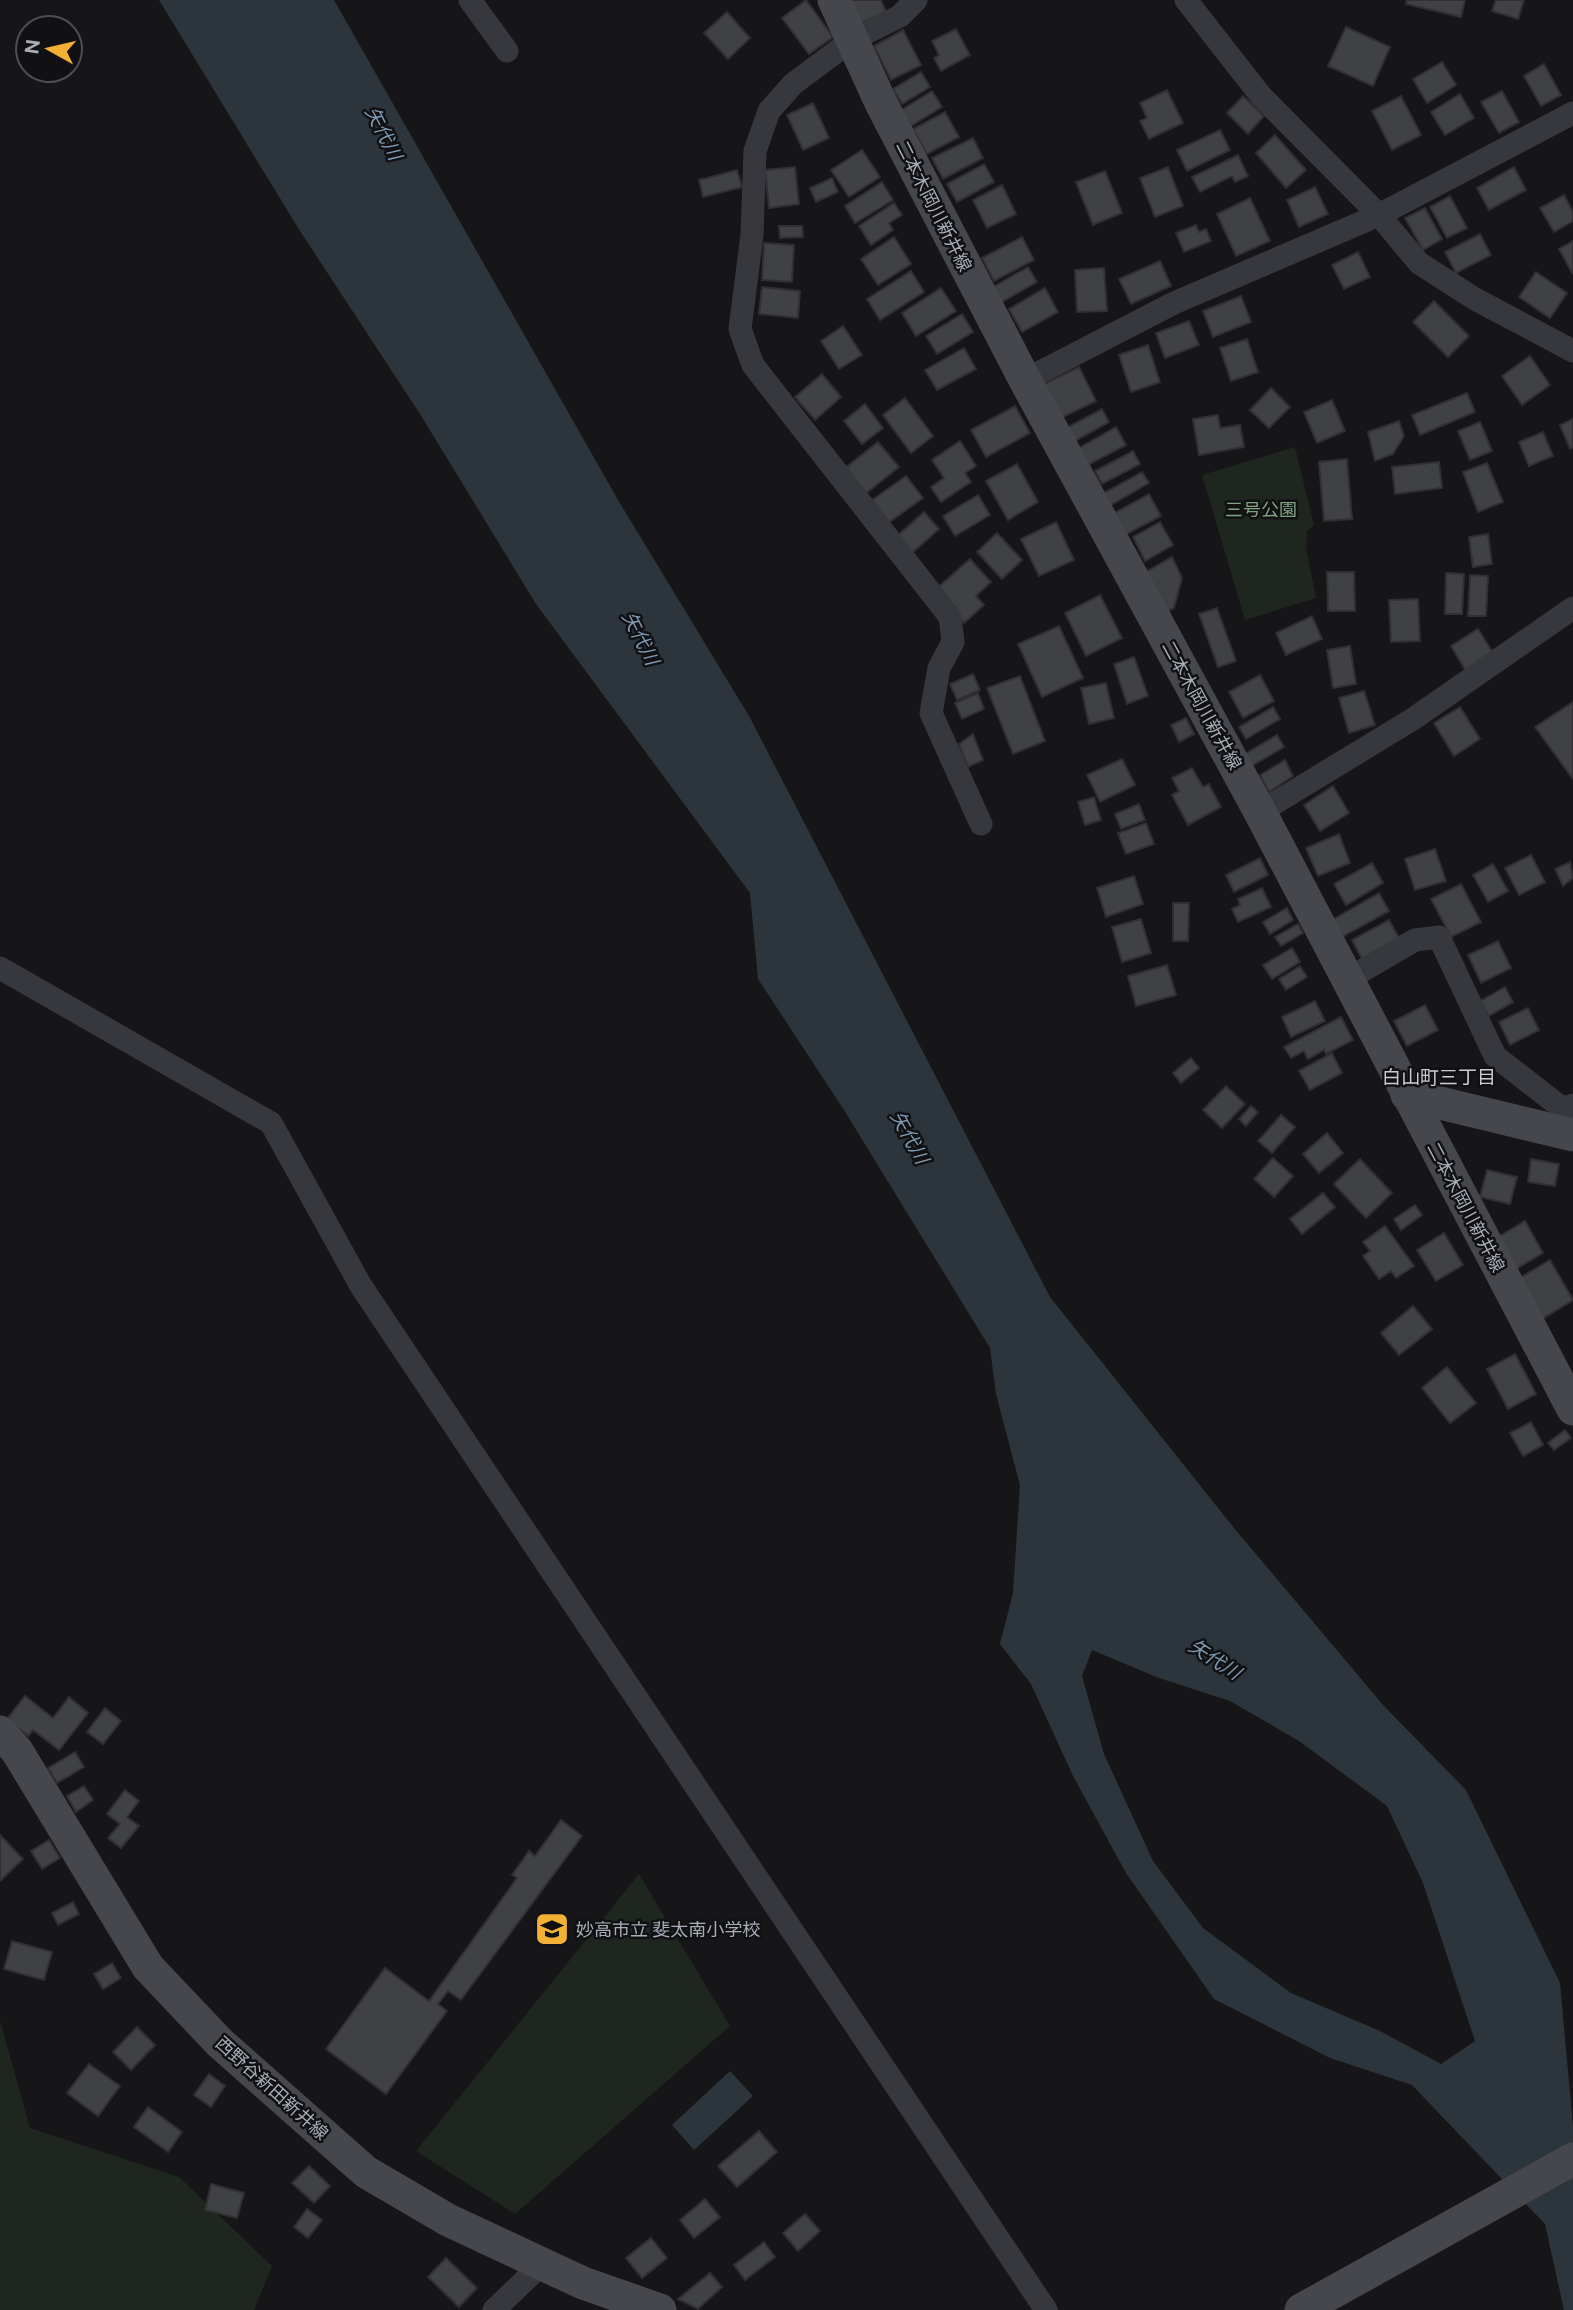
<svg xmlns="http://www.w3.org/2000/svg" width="1573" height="2310" font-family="'Public Sans','Noto Sans JP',sans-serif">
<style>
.green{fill:#1e261f}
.water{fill:#2c353c;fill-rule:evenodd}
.building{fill:#404145;stroke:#303034;stroke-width:2}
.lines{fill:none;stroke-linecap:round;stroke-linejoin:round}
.street{stroke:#37383d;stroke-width:23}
.secondary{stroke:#45474d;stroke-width:33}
.labels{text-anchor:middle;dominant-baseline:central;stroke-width:5;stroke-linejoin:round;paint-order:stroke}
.street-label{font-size:18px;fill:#a8adb8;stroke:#111113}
.park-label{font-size:18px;fill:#7fa381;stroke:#111113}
.poi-label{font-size:18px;fill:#a8adb8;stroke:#111113;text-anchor:start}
.water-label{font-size:19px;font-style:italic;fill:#7f9bb3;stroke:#111113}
.neighbourhood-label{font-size:19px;fill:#c9ccd4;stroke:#111113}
</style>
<rect width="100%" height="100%" fill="#161618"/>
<g class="green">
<polygon points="1295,447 1314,525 1307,531 1306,547 1316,598 1245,620 1202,475"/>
<polygon points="639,1874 730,2026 515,2214 416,2151"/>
<polygon points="0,2020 30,2128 179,2177 272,2266 254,2310 0,2310"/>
</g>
<g class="water">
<path d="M 159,0 L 334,0 L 618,500 L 749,716 L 1050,1297 L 1234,1528 L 1384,1706 L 1466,1790 L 1560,1983 L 1573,2127 L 1573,2310 L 1564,2310 L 1545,2224 L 1412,2085 L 1330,2058 L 1214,1999 L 1126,1873 L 1073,1776 L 1031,1684 L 1000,1644 L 1013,1593 L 1020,1485 L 996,1394 L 990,1348 L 844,1110 L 758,979 L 750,893 L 536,604 L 420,414 L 300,231 ZM 1092,1650 L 1159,1678 L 1230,1701 L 1299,1741 L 1387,1806 L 1423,1883 L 1475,2041 L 1441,2064 L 1380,2031 L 1291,1993 L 1203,1928 L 1153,1861 L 1104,1754 L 1082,1676 Z"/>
<polygon points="730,2071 753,2096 694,2150 672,2125"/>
</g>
<g class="building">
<polygon points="806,0 833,37 809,54 782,18"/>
<polygon points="844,0 881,0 886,12 856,25"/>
<polygon points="1407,0 1465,0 1461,17 1406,4"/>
<polygon points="1496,0 1524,0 1518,19 1492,11"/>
<polygon points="727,12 750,38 728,59 704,33"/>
<polygon points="1346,27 1390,47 1373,86 1328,66"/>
<polygon points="956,29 970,55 941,71 934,58 939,55 932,41"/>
<polygon points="903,30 921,65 891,80 874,46"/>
<polygon points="1442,62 1456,85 1427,103 1413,79"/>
<polygon points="1544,64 1561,95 1541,106 1524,76"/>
<polygon points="921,72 930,87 902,104 893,89"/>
<polygon points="1167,90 1183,123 1149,139 1140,121 1147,118 1140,103"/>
<polygon points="932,91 942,107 911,126 901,110"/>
<polygon points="1502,91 1519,122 1499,133 1481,102"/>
<polygon points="1460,94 1474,118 1445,135 1431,112"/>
<polygon points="1243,96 1264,116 1248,134 1227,113"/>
<polygon points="1401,96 1421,135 1392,150 1372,111"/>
<polygon points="813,103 829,138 803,150 787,115"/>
<polygon points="945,112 959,137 927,154 913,129"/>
<polygon points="1220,130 1230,150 1187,171 1177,150"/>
<polygon points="1275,135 1306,170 1286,188 1256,153"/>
<polygon points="973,138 983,158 943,179 932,158"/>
<polygon points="862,150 880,177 849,197 831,170"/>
<polygon points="1238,155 1248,176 1235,182 1232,176 1200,192 1192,177"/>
<polygon points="984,164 994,182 957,202 947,184"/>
<polygon points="795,167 799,204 769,208 765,170"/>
<polygon points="1168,167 1183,206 1155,217 1140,178"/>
<polygon points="1514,167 1526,190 1489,210 1477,188"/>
<polygon points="737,170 742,187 703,197 699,180"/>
<polygon points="1105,171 1122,213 1093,225 1076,182"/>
<polygon points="832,178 838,192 816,202 810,188"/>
<polygon points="882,182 893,200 855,223 845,206"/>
<polygon points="1002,185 1016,214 987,228 973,200"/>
<polygon points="1315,187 1328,214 1299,227 1287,200"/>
<polygon points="1564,195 1573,212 1573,221 1554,232 1540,208"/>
<polygon points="1450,196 1467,228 1447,238 1430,207"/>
<polygon points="1250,198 1270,241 1236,256 1217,214"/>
<polygon points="894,203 902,215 889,223 893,230 871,245 859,226"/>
<polygon points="1425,208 1442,239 1423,250 1405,218"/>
<polygon points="1196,225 1199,232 1206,229 1211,241 1184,252 1176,233"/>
<polygon points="779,226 802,226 803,237 780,238"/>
<polygon points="1480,234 1491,255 1456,273 1445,252"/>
<polygon points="894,237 911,264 878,285 861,259"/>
<polygon points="1022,237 1034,260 994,281 982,258"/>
<polygon points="1573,241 1573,272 1572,273 1559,249"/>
<polygon points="764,243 794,245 792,282 762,280"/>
<polygon points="1358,252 1370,277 1344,289 1332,265"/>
<polygon points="1160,261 1171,286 1131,304 1119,279"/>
<polygon points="1028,267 1037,282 1000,303 991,288"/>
<polygon points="1104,268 1107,311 1077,312 1075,270"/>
<polygon points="911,271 924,292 880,320 867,299"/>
<polygon points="1536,272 1567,293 1550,318 1519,297"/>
<polygon points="762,287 800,291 798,318 759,314"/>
<polygon points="941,288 956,311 916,336 902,313"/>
<polygon points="1045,288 1058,312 1022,332 1009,309"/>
<polygon points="1241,296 1251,322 1213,337 1203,311"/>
<polygon points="1434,301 1469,336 1448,357 1413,322"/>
<polygon points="962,314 973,332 937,354 926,336"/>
<polygon points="1189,321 1199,345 1165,358 1156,333"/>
<polygon points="843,326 862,355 839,369 821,341"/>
<polygon points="1247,339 1258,372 1231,381 1220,348"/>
<polygon points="1148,345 1160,382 1131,392 1119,355"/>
<polygon points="964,348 976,369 937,390 925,370"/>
<polygon points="1530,356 1550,385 1522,405 1502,376"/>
<polygon points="1079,367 1096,401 1061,418 1044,384"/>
<polygon points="822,374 841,397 815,420 795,397"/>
<polygon points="1271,388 1290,407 1269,428 1250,410"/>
<polygon points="1467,393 1475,412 1420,435 1412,415"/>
<polygon points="905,398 933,436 911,453 883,415"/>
<polygon points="1332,400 1345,431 1317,443 1304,412"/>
<polygon points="865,404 883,428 862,444 844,421"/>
<polygon points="1015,406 1030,433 986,457 971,430"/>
<polygon points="1102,409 1109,422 1073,442 1066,428"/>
<polygon points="1218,415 1220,428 1240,425 1244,447 1199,455 1193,419"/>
<polygon points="1573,419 1573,447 1570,449 1560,425"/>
<polygon points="1399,421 1404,436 1393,454 1375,461 1368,432"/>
<polygon points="1480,422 1492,451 1470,460 1458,431"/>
<polygon points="1116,427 1126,445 1088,465 1079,448"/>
<polygon points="1543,432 1553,456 1529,466 1519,442"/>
<polygon points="960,441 976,466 965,473 971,482 941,502 931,487 944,478 932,460"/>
<polygon points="878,442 899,467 865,494 844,469"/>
<polygon points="1133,451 1140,464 1102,484 1095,471"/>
<polygon points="1347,459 1352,519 1324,521 1319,462"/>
<polygon points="1439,462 1442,488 1395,494 1392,467"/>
<polygon points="1487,463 1503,502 1478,512 1463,472"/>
<polygon points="1017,464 1038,502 1008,520 986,481"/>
<polygon points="1142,472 1149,483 1111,505 1104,493"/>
<polygon points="906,476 923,498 888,523 872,500"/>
<polygon points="1149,494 1161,516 1125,535 1114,513"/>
<polygon points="978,495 990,515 955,536 943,516"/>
<polygon points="924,512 939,529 912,553 897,536"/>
<polygon points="1056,522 1074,560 1039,576 1021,539"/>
<polygon points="1160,522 1173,545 1145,561 1133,537"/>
<polygon points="997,533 1022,560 1002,579 977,552"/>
<polygon points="1488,534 1492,564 1473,567 1469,537"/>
<polygon points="1172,557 1182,578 1174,608 1163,613 1144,573"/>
<polygon points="970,559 991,582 976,596 984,605 964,623 935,590"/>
<polygon points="1327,572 1354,572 1355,611 1328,611"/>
<polygon points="1446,573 1464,574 1462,614 1445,614"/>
<polygon points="1470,575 1488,576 1486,616 1468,616"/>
<polygon points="1100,595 1122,638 1086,656 1065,613"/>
<polygon points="1418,599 1420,641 1391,642 1389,600"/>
<polygon points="1217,608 1236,661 1218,667 1199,614"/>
<polygon points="1312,616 1322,639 1286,655 1276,633"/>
<polygon points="1059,626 1083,678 1042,697 1018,644"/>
<polygon points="1478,629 1493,653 1466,671 1451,646"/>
<polygon points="1350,646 1356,684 1333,688 1327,650"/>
<polygon points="1134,657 1148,696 1127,704 1114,664"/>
<polygon points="973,674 980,690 957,700 950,684"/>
<polygon points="1260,675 1274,701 1243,718 1229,692"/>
<polygon points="1020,676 1045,741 1013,754 987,688"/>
<polygon points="1106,683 1114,718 1089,724 1081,688"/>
<polygon points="1364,691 1375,725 1349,733 1339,698"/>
<polygon points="978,693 984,709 962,719 955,703"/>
<polygon points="1573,702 1573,779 1535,727"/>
<polygon points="1273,707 1280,719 1246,739 1239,727"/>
<polygon points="1460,707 1480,739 1454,756 1434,723"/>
<polygon points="1186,718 1194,734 1179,742 1171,725"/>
<polygon points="973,734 983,760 968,767 959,744"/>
<polygon points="1277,735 1284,747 1250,767 1243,755"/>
<polygon points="1122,759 1135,785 1100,802 1087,775"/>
<polygon points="1285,760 1293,776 1269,792 1260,775"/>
<polygon points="1192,768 1203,787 1209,784 1221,807 1188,825 1172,795 1179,791 1172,778"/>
<polygon points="1333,786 1349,813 1320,831 1304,805"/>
<polygon points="1094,797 1101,820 1085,825 1078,802"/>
<polygon points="1139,804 1145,820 1121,829 1115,814"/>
<polygon points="1146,823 1154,844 1126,854 1118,833"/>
<polygon points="1339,834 1350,863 1318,876 1306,848"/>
<polygon points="1435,849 1446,881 1415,890 1405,859"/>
<polygon points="1531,855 1545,882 1519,895 1505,868"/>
<polygon points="1260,858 1268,875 1234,892 1226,875"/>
<polygon points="1570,862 1573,878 1563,886 1555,869"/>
<polygon points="1372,863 1383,883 1346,905 1334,884"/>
<polygon points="1493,864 1508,891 1488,902 1473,875"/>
<polygon points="1134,876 1143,904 1106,917 1097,888"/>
<polygon points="1461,884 1481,922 1451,937 1431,899"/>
<polygon points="1262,888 1271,907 1238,922 1232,909 1240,905 1238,899"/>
<polygon points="1379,893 1389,911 1342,937 1332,920"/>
<polygon points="1173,903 1189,903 1188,941 1173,941"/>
<polygon points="1287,908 1293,920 1270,934 1263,922"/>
<polygon points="1141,919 1151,953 1122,962 1112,927"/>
<polygon points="1389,920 1399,938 1362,959 1352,940"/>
<polygon points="1298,924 1303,933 1281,946 1275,937"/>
<polygon points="1498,941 1511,968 1481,983 1468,955"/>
<polygon points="1292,948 1300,962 1272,979 1263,965"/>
<polygon points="1167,965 1176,995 1136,1006 1128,976"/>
<polygon points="1300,966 1307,977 1286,990 1279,979"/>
<polygon points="1505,987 1513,1002 1489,1016 1480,1001"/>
<polygon points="1315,1001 1325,1021 1291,1037 1282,1017"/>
<polygon points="1425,1005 1438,1030 1407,1046 1394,1021"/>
<polygon points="1528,1008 1539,1030 1510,1045 1499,1022"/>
<polygon points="1341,1017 1353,1040 1326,1054 1324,1050 1308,1059 1304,1051 1291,1058 1284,1047"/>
<polygon points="1332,1053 1342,1073 1310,1090 1299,1071"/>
<polygon points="1191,1058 1199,1068 1181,1083 1173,1073"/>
<polygon points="1226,1086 1245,1104 1222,1128 1203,1110"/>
<polygon points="1251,1106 1258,1112 1246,1126 1239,1119"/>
<polygon points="1281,1115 1295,1127 1272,1153 1258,1141"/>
<polygon points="1327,1133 1343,1153 1319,1173 1303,1154"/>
<polygon points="1273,1158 1293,1176 1274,1197 1254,1179"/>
<polygon points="1360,1159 1392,1193 1366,1218 1334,1184"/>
<polygon points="1531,1159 1559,1164 1555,1186 1528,1182"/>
<polygon points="1487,1170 1517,1177 1510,1204 1480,1197"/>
<polygon points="1323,1193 1335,1207 1302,1234 1290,1219"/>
<polygon points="1415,1205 1422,1215 1401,1230 1394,1219"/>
<polygon points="1525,1221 1543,1253 1516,1269 1498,1237"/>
<polygon points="1385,1226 1414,1266 1396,1278 1391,1271 1379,1279 1363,1256 1370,1251 1363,1242"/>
<polygon points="1444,1233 1463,1265 1436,1281 1417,1250"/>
<polygon points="1550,1260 1573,1300 1542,1319 1518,1279"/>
<polygon points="1413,1306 1432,1329 1399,1355 1381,1333"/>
<polygon points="1515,1354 1536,1394 1508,1409 1487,1369"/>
<polygon points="1447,1367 1476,1403 1450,1423 1422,1388"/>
<polygon points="1531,1422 1543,1445 1523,1456 1510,1433"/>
<polygon points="1565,1430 1571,1438 1554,1450 1548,1443"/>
<polygon points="25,1696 53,1718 69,1697 88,1713 59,1750 33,1730 28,1736 7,1719"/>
<polygon points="105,1708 121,1721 103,1744 87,1732"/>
<polygon points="75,1752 84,1767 57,1783 48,1768"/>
<polygon points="84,1786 93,1800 76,1812 67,1796"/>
<polygon points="125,1790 139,1801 127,1817 139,1826 121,1848 108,1838 120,1824 107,1814"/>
<polygon points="561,1820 582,1836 461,2000 448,1991 438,2004 447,2011 386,2094 326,2049 385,1968 429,2001 517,1878 512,1875 529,1851 535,1856"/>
<polygon points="0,1835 23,1859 0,1881"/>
<polygon points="49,1840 60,1858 42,1869 31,1851"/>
<polygon points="73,1902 79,1914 58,1925 52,1913"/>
<polygon points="12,1941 52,1952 44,1980 4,1969"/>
<polygon points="112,1963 121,1978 103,1989 94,1974"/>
<polygon points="137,2027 155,2045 131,2070 113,2052"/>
<polygon points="89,2064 120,2086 98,2116 67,2093"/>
<polygon points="209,2074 225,2086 211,2107 194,2095"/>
<polygon points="148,2107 182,2132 168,2152 134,2127"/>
<polygon points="759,2131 777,2152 737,2187 718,2166"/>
<polygon points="309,2166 330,2186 314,2203 292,2183"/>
<polygon points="211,2184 244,2193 237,2218 205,2210"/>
<polygon points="705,2199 720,2217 694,2238 680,2220"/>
<polygon points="307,2209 322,2220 308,2238 294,2227"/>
<polygon points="805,2214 820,2231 798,2251 783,2233"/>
<polygon points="651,2238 667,2258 642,2278 626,2258"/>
<polygon points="764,2242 775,2257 745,2280 734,2265"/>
<polygon points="446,2258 477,2288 459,2307 428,2277"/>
<polygon points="710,2273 722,2287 698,2309 678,2299"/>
</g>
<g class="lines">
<g class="street">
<polyline points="470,0 507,51"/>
<polyline points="916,0 900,16 852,40 793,84 769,111 755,151 752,235 740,329 753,365 950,617 953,642 939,668 931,713 981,824"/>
<polyline points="1186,0 1261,96 1379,215 1419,263 1475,299 1573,351"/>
<polyline points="1025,380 1174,303 1379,215 1573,113"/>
<polyline points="1260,812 1413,719 1573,608"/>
<polyline points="0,968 271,1123 361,1286 1046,2310"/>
<polyline points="1348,979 1415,940 1439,937 1495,1056 1558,1105 1569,1108 1573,1105"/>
<polyline points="494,2310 542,2264"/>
</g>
<g class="secondary">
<polyline points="834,0 881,103 1025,380 1260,812 1573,1409"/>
<polyline points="1407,1095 1573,1135"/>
<polyline points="0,1732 17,1751 148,1967 220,2043 366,2172 448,2220 542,2264 583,2283 660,2310"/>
<polyline points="1301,2310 1573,2159"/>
</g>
</g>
<defs>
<g id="school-square" transform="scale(1.75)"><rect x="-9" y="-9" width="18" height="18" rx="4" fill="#f2b134" stroke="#111113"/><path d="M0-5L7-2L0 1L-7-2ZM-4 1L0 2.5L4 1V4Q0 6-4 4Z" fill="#111"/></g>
</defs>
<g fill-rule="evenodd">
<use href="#school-square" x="552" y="1929"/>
</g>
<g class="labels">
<g class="street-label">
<text transform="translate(934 206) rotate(63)">二本木岡川新井線</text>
<text transform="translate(1202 705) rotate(61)">二本木岡川新井線</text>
<text transform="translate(1466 1207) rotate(62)">二本木岡川新井線</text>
<text transform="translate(272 2088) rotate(42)">西野谷新田新井線</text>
</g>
<g class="park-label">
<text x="1261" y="509">三号公園</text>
</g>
<g class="poi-label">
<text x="576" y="1929">妙高市立 斐太南小学校</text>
</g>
<g class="water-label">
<text transform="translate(384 133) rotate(63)">矢代川</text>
<text transform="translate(641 638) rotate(63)">矢代川</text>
<text transform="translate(910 1137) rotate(61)">矢代川</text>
<text transform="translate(1215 1659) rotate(33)">矢代川</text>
</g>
<g class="neighbourhood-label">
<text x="1439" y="1077">白山町三丁目</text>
</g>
</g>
<g transform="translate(49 49) rotate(278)"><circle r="33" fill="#111113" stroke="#4d4f55" stroke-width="2"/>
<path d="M0-5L12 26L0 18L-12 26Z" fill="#f2b134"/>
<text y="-10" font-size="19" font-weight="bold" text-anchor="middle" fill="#a8adb8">N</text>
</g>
</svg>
